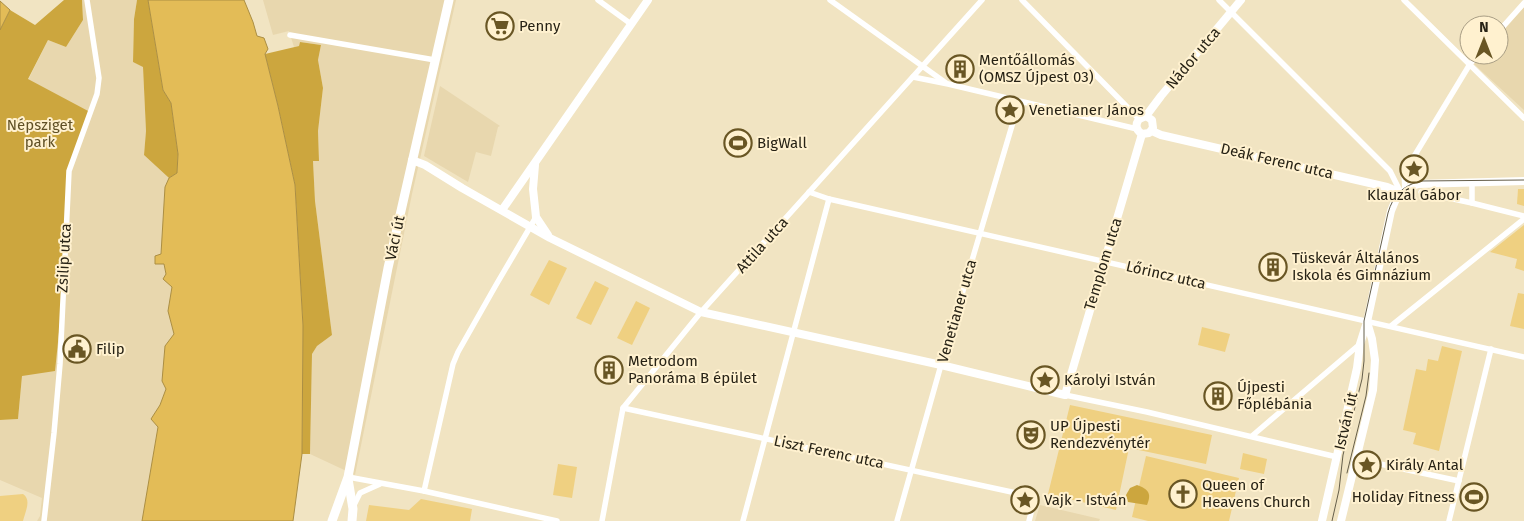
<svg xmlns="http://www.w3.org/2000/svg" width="1524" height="521" font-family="'Fira Sans',sans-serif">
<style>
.built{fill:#e8d7ae}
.green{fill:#efd081}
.forest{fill:#cca63e}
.water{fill:#e3bc57;stroke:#ab8e43}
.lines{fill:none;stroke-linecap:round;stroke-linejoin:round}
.street{stroke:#fff;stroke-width:5.5}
.secondary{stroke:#fff;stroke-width:8}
.primary{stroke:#fff;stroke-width:9}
.tram{stroke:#655e4a;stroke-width:1}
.labels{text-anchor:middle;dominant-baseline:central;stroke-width:4;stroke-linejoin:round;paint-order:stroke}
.poi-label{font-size:15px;fill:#272215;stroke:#fff1cf;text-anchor:start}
.street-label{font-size:15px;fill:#272215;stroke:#fff1cf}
.park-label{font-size:15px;fill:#605026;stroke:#fff1cf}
</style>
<rect width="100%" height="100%" fill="#f1e4c2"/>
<g class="built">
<polygon points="82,0 137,0 134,19 133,62 143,66 146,131 144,155 169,178 165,187 161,255 155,263 164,263 166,274 172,287 168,311 174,334 165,346 163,368 166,389 160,405 151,419 158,426 142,521 37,521 40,516 42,498 0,480 0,420 18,419 22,376 28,80 48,40 66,47 83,20"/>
<polygon points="263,0 456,0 412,194 355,475 310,454 312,354 317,346 332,335 315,201 313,161 319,161 318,131 323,88 318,60 321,45 300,42 299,46 294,47 289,31 273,35"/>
<polygon points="1524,7 1524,110 1474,64 1482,55 1499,55 1499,36"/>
<polygon points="440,86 500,126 498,127 491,156 476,152 468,182 424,156"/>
<polygon points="1040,505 1100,519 1099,521 1035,521"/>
</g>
<g class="green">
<polygon points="1518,189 1524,189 1524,206 1517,204"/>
<polygon points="1524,225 1524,271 1515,268 1517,259 1490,252"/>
<polygon points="549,260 567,268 549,305 530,295"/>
<polygon points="595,281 609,288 591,325 576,318"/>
<polygon points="1518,293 1524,294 1524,329 1510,326"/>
<polygon points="636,301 650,308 632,345 617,338"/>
<polygon points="1202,327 1230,334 1225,352 1198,345"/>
<polygon points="1442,346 1462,351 1439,451 1413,444 1416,433 1403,430 1416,369 1426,371 1428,359 1438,361"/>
<polygon points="1070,405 1212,435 1206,464 1129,448 1116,510 1048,494"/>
<polygon points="1243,453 1267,459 1264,474 1240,469"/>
<polygon points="1146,456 1239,478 1229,521 1148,521 1132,517"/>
<polygon points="558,464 577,467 572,498 553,495"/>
<path d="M 23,494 C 32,500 25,512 23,521 L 0,521 L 0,496 Z"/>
<polygon points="421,499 472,509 470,521 366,521 369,505 409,510"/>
</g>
<g class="forest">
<polygon points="64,0 82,0 83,20 66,47 48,40 28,79 90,112 69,171 63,293 55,371 22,376 18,419 0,420 0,30 10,10 35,25"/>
<polygon points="137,0 148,0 163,90 171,103 178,154 177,173 169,178 144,155 146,131 143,67 133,62 134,19"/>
<polygon points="300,42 321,45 318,60 323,88 318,131 319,161 313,161 315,201 332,335 317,346 312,354 310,454 302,454 303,326 295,185 278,106 265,54 299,46"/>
<path d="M 1137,485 C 1148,489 1152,493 1147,505 L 1128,502 L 1126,495 L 1130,488 Z"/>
</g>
<g class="water">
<polygon points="148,0 244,0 253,22 257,36 264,38 268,49 265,54 278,106 295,185 303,326 302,454 293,521 142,521 158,427 151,419 160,405 166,389 162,381 165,346 174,334 168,311 172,287 163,279 166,274 164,264 155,264 155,256 161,254 165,187 169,178 177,173 178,154 171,103 163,90"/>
<polygon points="0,1 10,10 0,30"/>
</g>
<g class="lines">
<g class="street">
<polyline points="598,0 631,24"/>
<polyline points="830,0 946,83"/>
<polyline points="1022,0 1139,119"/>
<polyline points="1219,0 1390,171 1401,193"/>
<polyline points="1404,0 1524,118"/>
<polyline points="1499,31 1524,3"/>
<polyline points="290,35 435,60"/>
<polyline points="913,77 948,84 1137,129"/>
<polyline points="1405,190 1404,173 1470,64 1478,55"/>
<polyline points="809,192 829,199 1524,357"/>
<polyline points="1421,192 1472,203 1524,216"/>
<polyline points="1472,203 1472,182"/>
<polyline points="1391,326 1524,219"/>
<polyline points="1065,395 1147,412 1337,457"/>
<polyline points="623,408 1035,497 1029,521"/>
<polyline points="1252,436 1360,344"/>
<polyline points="1357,459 1459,481"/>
<polyline points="348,477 424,491 557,521"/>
<polyline points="424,491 453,364 458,352 496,285 536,217"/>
<polyline points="354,505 360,493 380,484"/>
<polyline points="44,521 54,433 60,364 69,171 97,94 99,78 87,0"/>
<polyline points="602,521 623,408 701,312 982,0"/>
<polyline points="743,521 829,199"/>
<polyline points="897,521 941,365 1019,102"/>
<polyline points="1449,521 1491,349"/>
</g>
<g class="secondary">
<path d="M 1146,116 L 1152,120 L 1153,128 L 1149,133 L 1142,134 C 1136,130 1135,125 1139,119 L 1146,116 L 1161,96 L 1241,0"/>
<polyline points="1152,131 1161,135 1387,187 1401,193"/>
<polyline points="412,160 425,165 462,188 550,238 701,312 941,365 1065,395 1142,134"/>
<polyline points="535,165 533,189 536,217 548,235"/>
<polyline points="502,210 648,0"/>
<polyline points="1322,521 1357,368 1360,344 1367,322 1391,211 1396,199 1401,193 1410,187 1418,184 1524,181"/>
<polyline points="1341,521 1373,390 1375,360 1372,339 1367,322"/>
</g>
<g class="primary">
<polyline points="348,479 353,509 352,521"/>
<polyline points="332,521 348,477 388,268 449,0"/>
</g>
<g class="tram">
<polyline points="1347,473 1366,396 1369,373"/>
<path d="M 1332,521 L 1339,490 L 1343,455 L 1362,379 L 1364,361 L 1364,321 L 1388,213 C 1393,195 1403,186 1420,181 L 1524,180"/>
</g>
</g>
<defs>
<g id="supermarket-ring" transform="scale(1.4375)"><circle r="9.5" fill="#fff1cf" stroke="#695624" stroke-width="1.5"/><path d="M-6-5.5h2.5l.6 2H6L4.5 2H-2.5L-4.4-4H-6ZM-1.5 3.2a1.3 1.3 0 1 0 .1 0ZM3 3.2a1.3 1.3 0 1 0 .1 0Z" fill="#695624"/></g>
<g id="building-ring" transform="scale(1.4375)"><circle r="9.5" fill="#fff1cf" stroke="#695624" stroke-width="1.5"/><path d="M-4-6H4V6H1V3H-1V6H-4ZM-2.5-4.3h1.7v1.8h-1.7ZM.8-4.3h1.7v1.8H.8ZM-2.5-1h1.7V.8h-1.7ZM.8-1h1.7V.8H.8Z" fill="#695624"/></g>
<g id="sight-ring" transform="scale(1.4375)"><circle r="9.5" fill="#fff1cf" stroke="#695624" stroke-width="1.5"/><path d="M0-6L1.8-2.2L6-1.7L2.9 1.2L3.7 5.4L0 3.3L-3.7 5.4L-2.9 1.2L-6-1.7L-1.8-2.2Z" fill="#695624"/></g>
<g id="stadium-ring" transform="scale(1.4375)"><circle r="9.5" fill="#fff1cf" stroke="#695624" stroke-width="1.5"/><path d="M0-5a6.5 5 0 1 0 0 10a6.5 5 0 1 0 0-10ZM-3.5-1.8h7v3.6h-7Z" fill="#695624"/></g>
<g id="civic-ring" transform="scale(1.4375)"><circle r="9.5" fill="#fff1cf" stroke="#695624" stroke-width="1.5"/><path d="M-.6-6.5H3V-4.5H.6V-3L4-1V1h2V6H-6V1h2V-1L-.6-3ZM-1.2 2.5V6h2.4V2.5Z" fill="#695624"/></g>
<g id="theatre-ring" transform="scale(1.4375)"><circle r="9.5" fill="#fff1cf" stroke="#695624" stroke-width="1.5"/><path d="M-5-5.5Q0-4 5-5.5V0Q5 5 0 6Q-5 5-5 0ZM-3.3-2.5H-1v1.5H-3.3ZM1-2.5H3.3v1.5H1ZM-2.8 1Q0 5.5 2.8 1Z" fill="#695624"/></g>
<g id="church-ring" transform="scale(1.4375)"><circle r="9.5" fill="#fff1cf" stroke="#695624" stroke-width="1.5"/><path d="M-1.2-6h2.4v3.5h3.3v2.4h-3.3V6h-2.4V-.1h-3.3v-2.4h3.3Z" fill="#695624"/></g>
</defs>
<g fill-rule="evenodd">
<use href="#supermarket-ring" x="500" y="26"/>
<use href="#building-ring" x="960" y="69"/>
<use href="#sight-ring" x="1010" y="110"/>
<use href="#stadium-ring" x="738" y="143"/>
<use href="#sight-ring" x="1414" y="169"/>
<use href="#building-ring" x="1273" y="267"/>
<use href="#civic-ring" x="77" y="349"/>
<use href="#building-ring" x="609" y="370"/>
<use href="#sight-ring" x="1045" y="380"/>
<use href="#building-ring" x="1218" y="396"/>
<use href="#theatre-ring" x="1031" y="435"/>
<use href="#sight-ring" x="1367" y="465"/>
<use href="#church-ring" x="1183" y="494"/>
<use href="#stadium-ring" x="1474" y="497"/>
<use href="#sight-ring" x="1025" y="500"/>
</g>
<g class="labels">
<g class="poi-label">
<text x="519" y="26">Penny</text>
<text x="979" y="60">Mentőállomás<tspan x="979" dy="17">(OMSZ Újpest 03)</tspan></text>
<text x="1029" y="110">Venetianer János</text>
<text x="757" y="143">BigWall</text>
<text x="1414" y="195" text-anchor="middle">Klauzál Gábor</text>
<text x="1292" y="258">Tüskevár Általános<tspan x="1292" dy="17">Iskola és Gimnázium</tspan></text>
<text x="96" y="349">Filip</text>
<text x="628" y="361">Metrodom<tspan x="628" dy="17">Panoráma B épület</tspan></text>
<text x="1064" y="380">Károlyi István</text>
<text x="1237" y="387">Újpesti<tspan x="1237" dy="17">Főplébánia</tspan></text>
<text x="1050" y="426">UP Újpesti<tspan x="1050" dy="17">Rendezvénytér</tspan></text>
<text x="1386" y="465">Király Antal</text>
<text x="1202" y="485">Queen of<tspan x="1202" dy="17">Heavens Church</tspan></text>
<text x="1455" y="497" text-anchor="end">Holiday Fitness</text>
<text x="1044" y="500">Vajk - István</text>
</g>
<g class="street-label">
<text transform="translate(1193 58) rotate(-50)">Nádor utca</text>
<text transform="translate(1277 161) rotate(13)">Deák Ferenc utca</text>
<text transform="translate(395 238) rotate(-78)">Váci út</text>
<text transform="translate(762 245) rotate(-48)">Attila utca</text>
<text transform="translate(64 258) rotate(-87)">Zsilip utca</text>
<text transform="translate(1103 264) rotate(-73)">Templom utca</text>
<text transform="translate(1166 275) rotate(13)">Lőrincz utca</text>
<text transform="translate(957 311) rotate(-74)">Venetianer utca</text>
<text transform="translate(1346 421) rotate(-77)">István út</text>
<text transform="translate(829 452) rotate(12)">Liszt Ferenc utca</text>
</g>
<g class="park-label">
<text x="40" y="125">Népsziget<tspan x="40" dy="17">park</tspan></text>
</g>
</g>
<g transform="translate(1484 40)"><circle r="24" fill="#fff1cf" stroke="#a99e85"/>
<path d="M0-4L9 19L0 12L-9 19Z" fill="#695624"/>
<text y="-8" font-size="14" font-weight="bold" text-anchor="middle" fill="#272215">N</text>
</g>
</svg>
